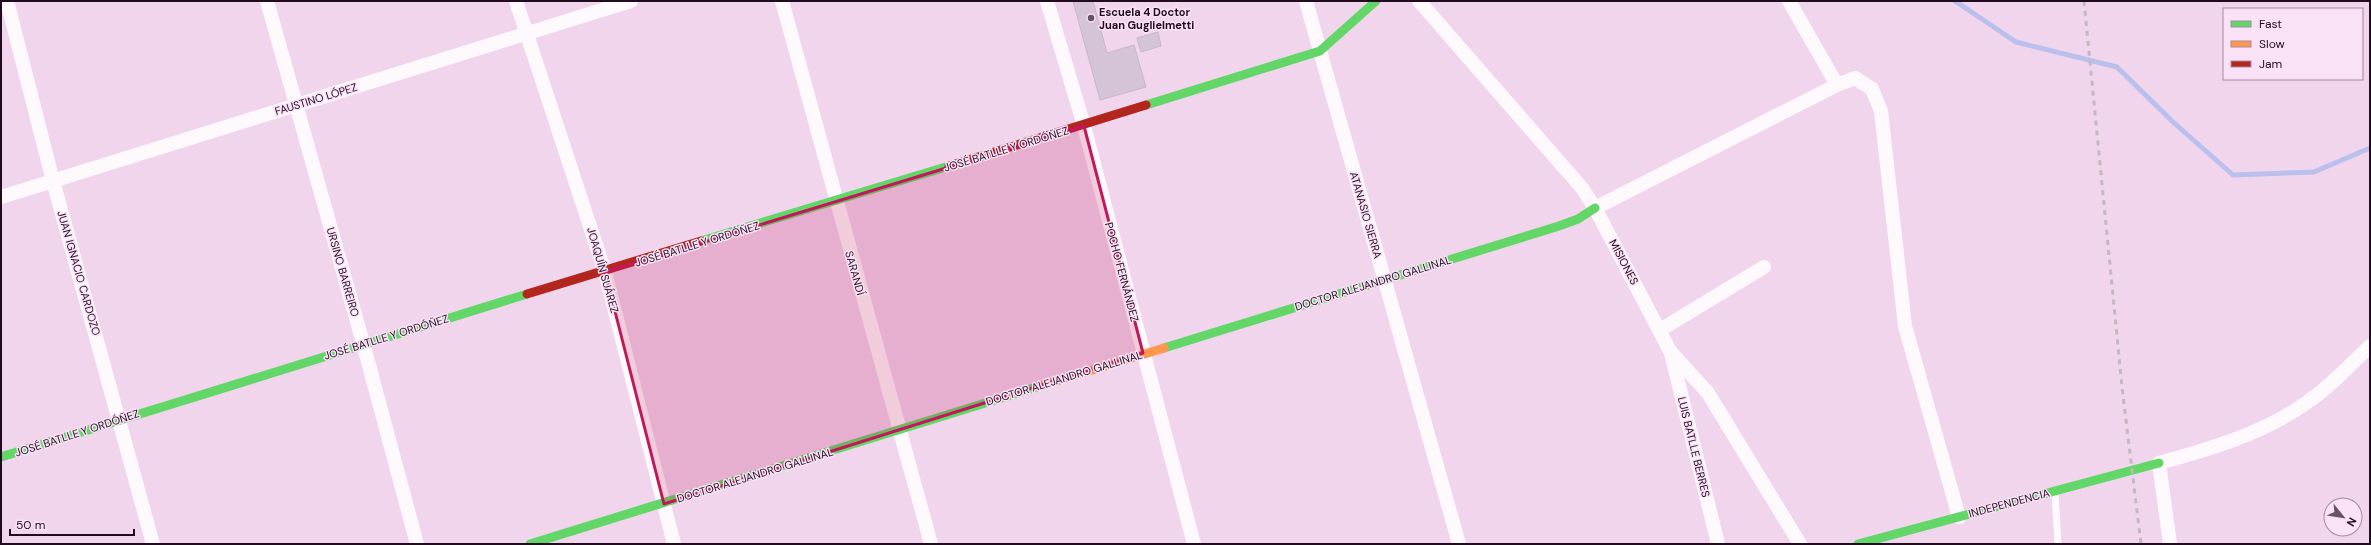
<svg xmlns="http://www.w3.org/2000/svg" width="2371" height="545" font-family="'DM Sans',sans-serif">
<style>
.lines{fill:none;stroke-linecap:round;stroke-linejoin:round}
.stream{stroke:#babfec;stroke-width:5}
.building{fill:#d5c3d8;stroke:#c8b6cc}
.lane{stroke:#fdf9fc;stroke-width:7}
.street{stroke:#fdf9fc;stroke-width:14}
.fast{stroke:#63d668;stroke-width:9}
.slow{stroke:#ff974d;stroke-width:9}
.jam{stroke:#b3261e;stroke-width:9}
.rail{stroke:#c0bac0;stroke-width:3;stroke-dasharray:5 5;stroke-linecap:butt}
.marked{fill:#c2185b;fill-opacity:0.2;stroke:#c2185b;stroke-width:3;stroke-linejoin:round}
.poi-dot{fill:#695267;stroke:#f9e1f6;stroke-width:1.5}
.labels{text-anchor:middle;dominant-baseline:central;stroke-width:3;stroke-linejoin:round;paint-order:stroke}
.poi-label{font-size:11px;font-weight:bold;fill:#210c1f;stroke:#f9e1f6;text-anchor:start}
.street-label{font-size:11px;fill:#210c1f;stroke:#f9e1f6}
</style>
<rect width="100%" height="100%" fill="#f0d5ed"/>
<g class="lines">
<polyline class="stream" points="1955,1 2016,42 2117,67 2173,122 2233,175 2314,172 2370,148"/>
</g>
<g class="building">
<polygon points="1073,1 1093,1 1107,53 1134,45 1146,87 1100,100"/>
<polygon points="1158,32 1161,46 1141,52 1137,38"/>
</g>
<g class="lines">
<polyline class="lane" points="2055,493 2058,544"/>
<g class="street">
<polyline points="7,1 53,181 153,544"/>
<polyline points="267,1 363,343 417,544"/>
<polyline points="516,1 605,272 674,544"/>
<polyline points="782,1 931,544"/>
<polyline points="1047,1 1084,126 1194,544"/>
<polyline points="1306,1 1459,544"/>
<polyline points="1419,1 1582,188 1595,208 1670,351 1708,393 1800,544"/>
<polyline points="1789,1 1837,85"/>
<polyline points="1,197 631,1"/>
<polyline points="1595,208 1837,85 1855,78 1872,89 1881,111 1905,326 1959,517"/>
<polyline points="1660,330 1764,267"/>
<polyline points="1671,353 1718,544"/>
<path d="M 2170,544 L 2159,463 C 2210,449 2262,434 2306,403 C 2330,387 2350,365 2370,346"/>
</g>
<g class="fast">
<polyline points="1146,105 1320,51 1376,1"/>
<polyline points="701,241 949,166"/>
<polyline points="1164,348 1559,226 1578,219 1595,208"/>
<polyline points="1,457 527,294"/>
<polyline points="530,544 1037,387"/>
<polyline points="1858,544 2159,463"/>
</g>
<polyline class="slow" points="1037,387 1164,348"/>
<g class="jam">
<polyline points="949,166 1146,105"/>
<polyline points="527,294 701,241"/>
</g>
<polyline class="rail" points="2084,1 2122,387 2141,544"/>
</g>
<path class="marked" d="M 1084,126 L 1143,353 L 664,504 L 605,272 Z"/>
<circle class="poi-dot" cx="1091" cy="18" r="4"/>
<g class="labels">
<g class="poi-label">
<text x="1099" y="12">Escuela 4 Doctor<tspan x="1099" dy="13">Juan Guglielmetti</tspan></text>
</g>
<g class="street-label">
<text transform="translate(316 99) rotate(-17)">FAUSTINO LÓPEZ</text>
<text transform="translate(1006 149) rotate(-17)">JOSÉ BATLLE Y ORDÓÑEZ</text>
<text transform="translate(1366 215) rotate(74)">ATANASIO SIERRA</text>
<text transform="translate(697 244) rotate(-17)">JOSÉ BATLLE Y ORDÓÑEZ</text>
<text transform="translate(1624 262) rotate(62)">MISIONES</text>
<text transform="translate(603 270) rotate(74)">JOAQUÍN SUÁREZ</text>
<text transform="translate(343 272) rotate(74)">URSINO BARREIRO</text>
<text transform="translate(1122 272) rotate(75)">POCHO FERNÁNDEZ</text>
<text transform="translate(79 273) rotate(74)">JUAN IGNACIO CARDOZO</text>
<text transform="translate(855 273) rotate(74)">SARANDÍ</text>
<text transform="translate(1373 283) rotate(-17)">DOCTOR ALEJANDRO GALLINAL</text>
<text transform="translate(386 337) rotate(-17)">JOSÉ BATLLE Y ORDÓÑEZ</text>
<text transform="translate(1064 378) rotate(-17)">DOCTOR ALEJANDRO GALLINAL</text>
<text transform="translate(77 433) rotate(-18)">JOSÉ BATLLE Y ORDÓÑEZ</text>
<text transform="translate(1694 447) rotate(76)">LUIS BATLLE BERRES</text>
<text transform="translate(755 475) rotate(-17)">DOCTOR ALEJANDRO GALLINAL</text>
<text transform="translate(2009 503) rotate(-15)">INDEPENDENCIA</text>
</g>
</g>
<rect width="2371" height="545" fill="none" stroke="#210c1f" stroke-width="4"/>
<rect x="2223" y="8" width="140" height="72" fill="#f9e1f6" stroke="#a38ca0"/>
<rect x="2231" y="21" width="20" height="6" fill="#63d668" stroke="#a38ca0"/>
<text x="2259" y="28" font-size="12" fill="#210c1f">Fast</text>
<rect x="2231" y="41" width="20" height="6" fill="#ff974d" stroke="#a38ca0"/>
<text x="2259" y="48" font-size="12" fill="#210c1f">Slow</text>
<rect x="2231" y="61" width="20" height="6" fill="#b3261e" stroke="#a38ca0"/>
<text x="2259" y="68" font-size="12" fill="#210c1f">Jam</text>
<g transform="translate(2343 517) rotate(120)"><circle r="19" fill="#f9e1f6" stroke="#a38ca0"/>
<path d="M0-3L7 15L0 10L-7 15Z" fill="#695267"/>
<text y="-6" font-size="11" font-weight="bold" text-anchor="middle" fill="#210c1f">N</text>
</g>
<path d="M10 529v6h124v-6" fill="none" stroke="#210c1f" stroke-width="2"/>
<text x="16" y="529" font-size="12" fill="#210c1f" stroke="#f9e1f6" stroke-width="3" paint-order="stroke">50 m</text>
</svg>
